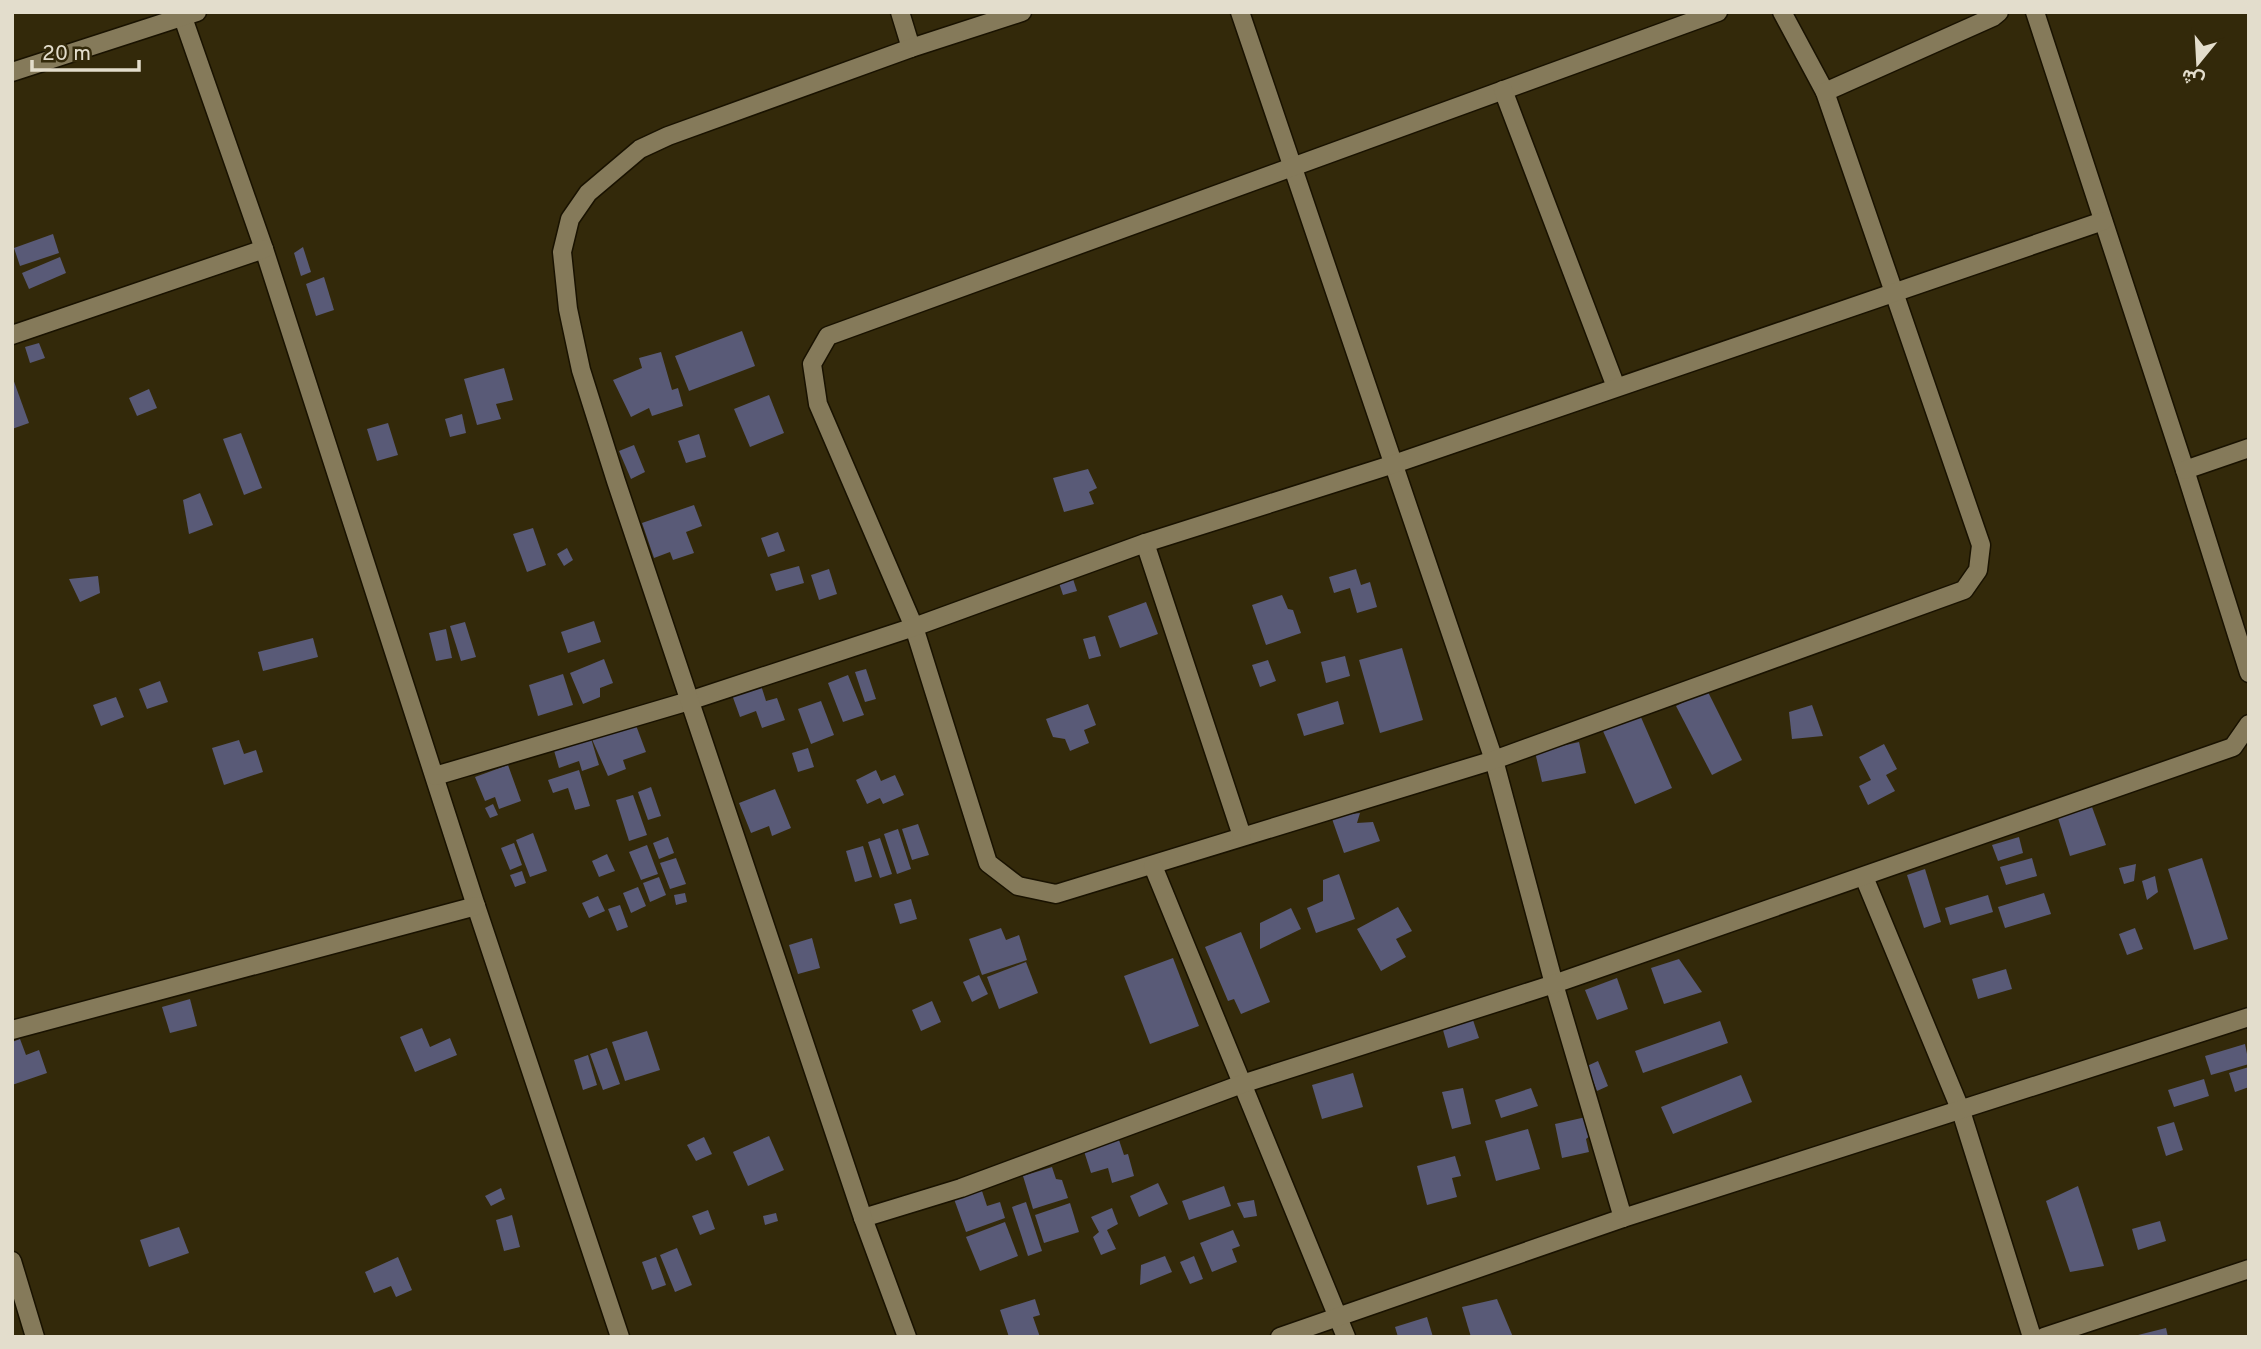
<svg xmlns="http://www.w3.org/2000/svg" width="2261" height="1349" font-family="Overpass,Vazirmatn,sans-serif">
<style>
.building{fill:#595a77}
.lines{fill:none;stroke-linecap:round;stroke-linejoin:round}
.street-casing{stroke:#191200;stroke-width:21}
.street{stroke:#857a5a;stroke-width:18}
</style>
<rect width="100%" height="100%" fill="#33290a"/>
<g class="building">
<polygon points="53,234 59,253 20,266 14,248"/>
<polygon points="303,247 311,272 301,276 294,253"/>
<polygon points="60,257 66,273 29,289 22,273"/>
<polygon points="324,277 334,310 316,316 306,284"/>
<polygon points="742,331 755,366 689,391 675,356"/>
<polygon points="39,343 45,358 30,363 25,347"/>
<polygon points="661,352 672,390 678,388 683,406 652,416 649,408 631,417 613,380 642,368 639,358"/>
<polygon points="504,368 513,400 496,404 501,419 477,425 464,379"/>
<polygon points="12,376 29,423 12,429"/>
<polygon points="149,389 157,408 137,416 129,398"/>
<polygon points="769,395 784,433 750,447 734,409"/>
<polygon points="462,414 466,433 450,437 445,419"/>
<polygon points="388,423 398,455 377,461 367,429"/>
<polygon points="241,433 262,488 244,495 223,439"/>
<polygon points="699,434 706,457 686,463 678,441"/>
<polygon points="634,445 645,472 631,479 619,451"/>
<polygon points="1088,469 1097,488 1089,492 1094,504 1064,512 1053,478"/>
<polygon points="200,493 213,525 189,534 183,500"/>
<polygon points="694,505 702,526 686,532 694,553 673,560 670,552 654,558 642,523"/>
<polygon points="533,528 546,565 527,572 513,534"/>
<polygon points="778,532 785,551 768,557 761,538"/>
<polygon points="567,548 573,560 564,566 557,554"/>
<polygon points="799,566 804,583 776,591 770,574"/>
<polygon points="829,569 837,594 819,600 811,575"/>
<polygon points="1356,569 1361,585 1370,582 1377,607 1357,613 1350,588 1334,593 1329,577"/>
<polygon points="98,576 100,593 80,602 69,579"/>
<polygon points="1073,579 1077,591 1063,595 1059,583"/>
<polygon points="1282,595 1288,609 1293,610 1301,633 1266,645 1252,605"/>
<polygon points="1146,602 1158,634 1120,648 1108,616"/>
<polygon points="594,621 601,642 568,653 561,632"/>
<polygon points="465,622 476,657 461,661 450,626"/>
<polygon points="446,629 452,658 436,661 429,633"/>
<polygon points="1095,636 1101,656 1089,659 1083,639"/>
<polygon points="313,638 318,657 263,671 258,652"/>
<polygon points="1402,648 1423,720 1380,733 1359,660"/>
<polygon points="1345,656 1350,676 1326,683 1321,662"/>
<polygon points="604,659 613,683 600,688 600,697 583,704 570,673"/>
<polygon points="1268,660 1276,681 1260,687 1252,665"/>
<polygon points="866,669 876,699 865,702 855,672"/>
<polygon points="563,674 573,705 538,716 529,685"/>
<polygon points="848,675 864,715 843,722 828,683"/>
<polygon points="160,681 168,702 147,709 139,689"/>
<polygon points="760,682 766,701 777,698 785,720 762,728 756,711 740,717 731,692"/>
<polygon points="1707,690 1742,760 1712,775 1676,706"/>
<polygon points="116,697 124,717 101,726 93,705"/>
<polygon points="821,701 834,735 811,744 798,709"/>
<polygon points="1338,701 1344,724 1304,736 1297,714"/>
<polygon points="1088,704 1096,725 1084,730 1089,743 1070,751 1065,739 1053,737 1046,719"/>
<polygon points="1812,705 1823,736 1792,739 1789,712"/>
<polygon points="1640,715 1672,788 1635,804 1603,731"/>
<polygon points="634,720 646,752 623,760 626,769 608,776 591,737"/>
<polygon points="590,735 599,765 582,771 579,761 559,768 553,747"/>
<polygon points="239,740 244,754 256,750 263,772 224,785 212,748"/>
<polygon points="1579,742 1586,773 1542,782 1535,752"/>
<polygon points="1884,744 1897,769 1886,775 1895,791 1868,805 1859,786 1871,780 1859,757"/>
<polygon points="808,748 814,767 798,772 792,753"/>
<polygon points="508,765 521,801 499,809 495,797 485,801 475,777"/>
<polygon points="579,770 590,806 575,810 568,788 553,793 548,780"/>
<polygon points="876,770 881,781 895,775 904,795 883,804 880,798 867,804 856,780"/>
<polygon points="651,787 661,816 648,820 638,792"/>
<polygon points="775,789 791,828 772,836 769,826 751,833 739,803"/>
<polygon points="633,795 647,835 629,841 616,800"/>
<polygon points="493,804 498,815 490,818 485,808"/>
<polygon points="2092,807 2106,845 2070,856 2058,818"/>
<polygon points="1360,813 1357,823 1373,822 1380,841 1344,853 1331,816"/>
<polygon points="918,824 929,855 912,860 902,829"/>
<polygon points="898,829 911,869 897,874 884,834"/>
<polygon points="533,833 547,871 530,877 516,840"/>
<polygon points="668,837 674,853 659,859 653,843"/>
<polygon points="2019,837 2023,853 1998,861 1992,845"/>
<polygon points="880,838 892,874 880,878 868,842"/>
<polygon points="514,843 522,865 510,870 501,848"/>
<polygon points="647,845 658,874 641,880 629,852"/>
<polygon points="863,846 872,877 855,882 846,851"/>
<polygon points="607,854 615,871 599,877 592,861"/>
<polygon points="676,858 686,884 670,889 660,863"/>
<polygon points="2032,858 2037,876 2006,885 2000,867"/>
<polygon points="2202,858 2228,939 2194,950 2168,869"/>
<polygon points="2136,864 2134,881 2124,884 2119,868"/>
<polygon points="1925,869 1941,922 1924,928 1907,875"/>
<polygon points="522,871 526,883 515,887 510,875"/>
<polygon points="1339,874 1355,919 1316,933 1307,908 1323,901 1323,880"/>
<polygon points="2155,876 2158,892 2147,900 2142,881"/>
<polygon points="659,877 666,895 650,902 643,883"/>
<polygon points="638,887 646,906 631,913 623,893"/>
<polygon points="685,893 687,902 676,905 674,895"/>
<polygon points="2044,893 2051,914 2005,928 1998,907"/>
<polygon points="1988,895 1993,912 1950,925 1945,908"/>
<polygon points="598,896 605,911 589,918 582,903"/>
<polygon points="911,899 917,919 900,924 894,904"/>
<polygon points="620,905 628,927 617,931 608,909"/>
<polygon points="1398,907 1412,931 1396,939 1406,957 1381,971 1357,929"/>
<polygon points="1291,908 1301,929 1260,949 1260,923"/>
<polygon points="1001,928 1006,940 1019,935 1027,960 982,975 969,939"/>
<polygon points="2135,928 2143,949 2127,955 2119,934"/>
<polygon points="1241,932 1270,1002 1241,1014 1234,999 1228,1001 1205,947"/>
<polygon points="812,938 820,968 798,974 789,945"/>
<polygon points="1173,958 1199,1026 1150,1044 1124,976"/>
<polygon points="1679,959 1702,992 1664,1004 1651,968"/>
<polygon points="1026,962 1038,993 999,1009 987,977"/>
<polygon points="2006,969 2012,989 1978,999 1972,979"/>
<polygon points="979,975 988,994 972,1002 963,982"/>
<polygon points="1617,978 1628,1009 1597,1020 1585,990"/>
<polygon points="190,999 197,1026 170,1033 162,1007"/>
<polygon points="932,1001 941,1022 921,1031 912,1010"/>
<polygon points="1473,1020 1479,1038 1448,1048 1443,1030"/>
<polygon points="1720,1021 1728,1043 1643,1073 1635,1051"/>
<polygon points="422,1028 430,1047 450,1038 457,1055 415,1072 400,1037"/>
<polygon points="647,1031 660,1070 625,1081 612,1042"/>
<polygon points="20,1039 26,1055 39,1050 47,1073 12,1085 12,1042"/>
<polygon points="2245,1044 2249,1064 2211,1075 2205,1056"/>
<polygon points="607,1048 620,1084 603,1090 590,1054"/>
<polygon points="588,1055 597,1085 583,1090 574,1060"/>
<polygon points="1598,1061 1608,1086 1597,1091 1587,1066"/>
<polygon points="2249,1067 2249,1087 2235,1092 2229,1073"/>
<polygon points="1353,1073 1363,1107 1322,1119 1312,1085"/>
<polygon points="1741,1075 1752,1102 1673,1134 1661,1107"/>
<polygon points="2204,1079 2209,1096 2174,1107 2168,1090"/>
<polygon points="1463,1088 1471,1124 1452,1129 1442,1092"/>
<polygon points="1531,1088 1538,1106 1501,1118 1495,1100"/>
<polygon points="1586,1117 1591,1135 1586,1139 1589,1152 1562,1158 1555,1124"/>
<polygon points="2174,1122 2183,1150 2166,1156 2157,1127"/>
<polygon points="1528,1129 1540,1169 1496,1181 1485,1141"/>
<polygon points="769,1136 784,1170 748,1186 733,1152"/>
<polygon points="704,1137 712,1154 696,1161 687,1145"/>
<polygon points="1118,1137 1124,1155 1128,1154 1134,1176 1112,1183 1108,1168 1091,1173 1083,1148"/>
<polygon points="1455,1156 1461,1176 1452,1178 1457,1197 1427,1205 1417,1166"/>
<polygon points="1052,1167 1056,1179 1062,1180 1068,1198 1033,1209 1023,1176"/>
<polygon points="1158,1183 1168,1204 1139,1217 1130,1196"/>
<polygon points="1224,1186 1231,1206 1189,1220 1182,1201"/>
<polygon points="2078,1186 2104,1266 2070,1272 2046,1201"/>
<polygon points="501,1188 505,1199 491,1206 485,1196"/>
<polygon points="981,1188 987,1206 1000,1202 1005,1218 966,1232 954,1199"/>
<polygon points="1254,1200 1257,1216 1244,1218 1237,1203"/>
<polygon points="1026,1202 1042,1251 1028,1256 1012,1207"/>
<polygon points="1070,1203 1079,1232 1044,1243 1035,1215"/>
<polygon points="1112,1208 1118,1224 1107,1230 1116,1249 1101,1255 1093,1237 1099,1232 1091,1217"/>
<polygon points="708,1210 715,1229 700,1235 692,1216"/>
<polygon points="776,1213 778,1221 765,1225 763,1216"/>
<polygon points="512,1215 520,1247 504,1251 496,1220"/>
<polygon points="2160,1221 2166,1241 2138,1250 2132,1229"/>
<polygon points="1005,1222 1018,1256 980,1271 966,1237"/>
<polygon points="179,1227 189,1253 149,1267 140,1240"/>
<polygon points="1233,1230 1240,1246 1232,1249 1237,1262 1212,1272 1200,1243"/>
<polygon points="677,1248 692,1285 675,1292 660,1255"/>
<polygon points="1165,1256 1172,1272 1140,1285 1141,1265"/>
<polygon points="1194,1256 1203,1279 1190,1284 1180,1262"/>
<polygon points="398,1257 412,1290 396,1297 391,1286 374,1293 365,1272"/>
<polygon points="656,1257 666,1285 652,1290 642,1262"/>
<polygon points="1035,1299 1040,1315 1033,1317 1040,1337 1009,1337 1000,1310"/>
<polygon points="1497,1299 1513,1337 1471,1337 1462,1307"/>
<polygon points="1427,1317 1433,1337 1398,1337 1395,1327"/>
<polygon points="2166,1328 2168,1337 2134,1337 2134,1336"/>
</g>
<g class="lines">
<g class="street-casing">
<g id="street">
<polyline points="181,12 264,249 476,906 620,1337"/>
<polyline points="900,12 911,48"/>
<polyline points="1240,12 1494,760 1554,984 1623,1218"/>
<polyline points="1718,12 828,336 812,364 818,404 914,627 988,863 1018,886 1056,894 1494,760 1964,590 1978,570 1981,545 1825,92 1782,12"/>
<polyline points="2035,12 2185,470 2249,673"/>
<polyline points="12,72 197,12"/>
<polyline points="1503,90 1616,387"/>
<polyline points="1825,92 1993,17 1999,12"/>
<polyline points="12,335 264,249"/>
<polyline points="2185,470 2249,448"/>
<polyline points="1145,543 1242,836"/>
<polyline points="435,776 689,701 914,627 1145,543 1394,464 2103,221"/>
<polyline points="1153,866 1346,1337"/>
<polyline points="1864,877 1961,1111 2032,1337"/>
<polyline points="12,1030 476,906"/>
<polyline points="863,1218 961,1188 1242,1084 1554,984 2233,747 2249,724"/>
<polyline points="12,1261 35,1337"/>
<polyline points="907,1337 863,1218 616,481 581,370 568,309 562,252 570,219 588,193 640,149 668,136 911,48 1022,12"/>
<polyline points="1280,1337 1623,1218 2249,1017"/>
<polyline points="2044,1337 2249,1269"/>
</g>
</g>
<use href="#street" class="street"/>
</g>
<rect width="2261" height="1349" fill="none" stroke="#e3ddcc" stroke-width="28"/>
<g transform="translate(2198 63) rotate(198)" stroke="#33290a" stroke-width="5" paint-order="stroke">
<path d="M0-5L12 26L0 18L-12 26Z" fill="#e3ddcc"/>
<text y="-10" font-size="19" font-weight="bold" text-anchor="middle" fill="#e3ddcc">ش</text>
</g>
<path d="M32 60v10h107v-10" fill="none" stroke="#e3ddcc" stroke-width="3.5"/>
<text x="42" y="60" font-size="21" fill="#e3ddcc" stroke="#33290a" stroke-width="5" paint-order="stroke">20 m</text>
</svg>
